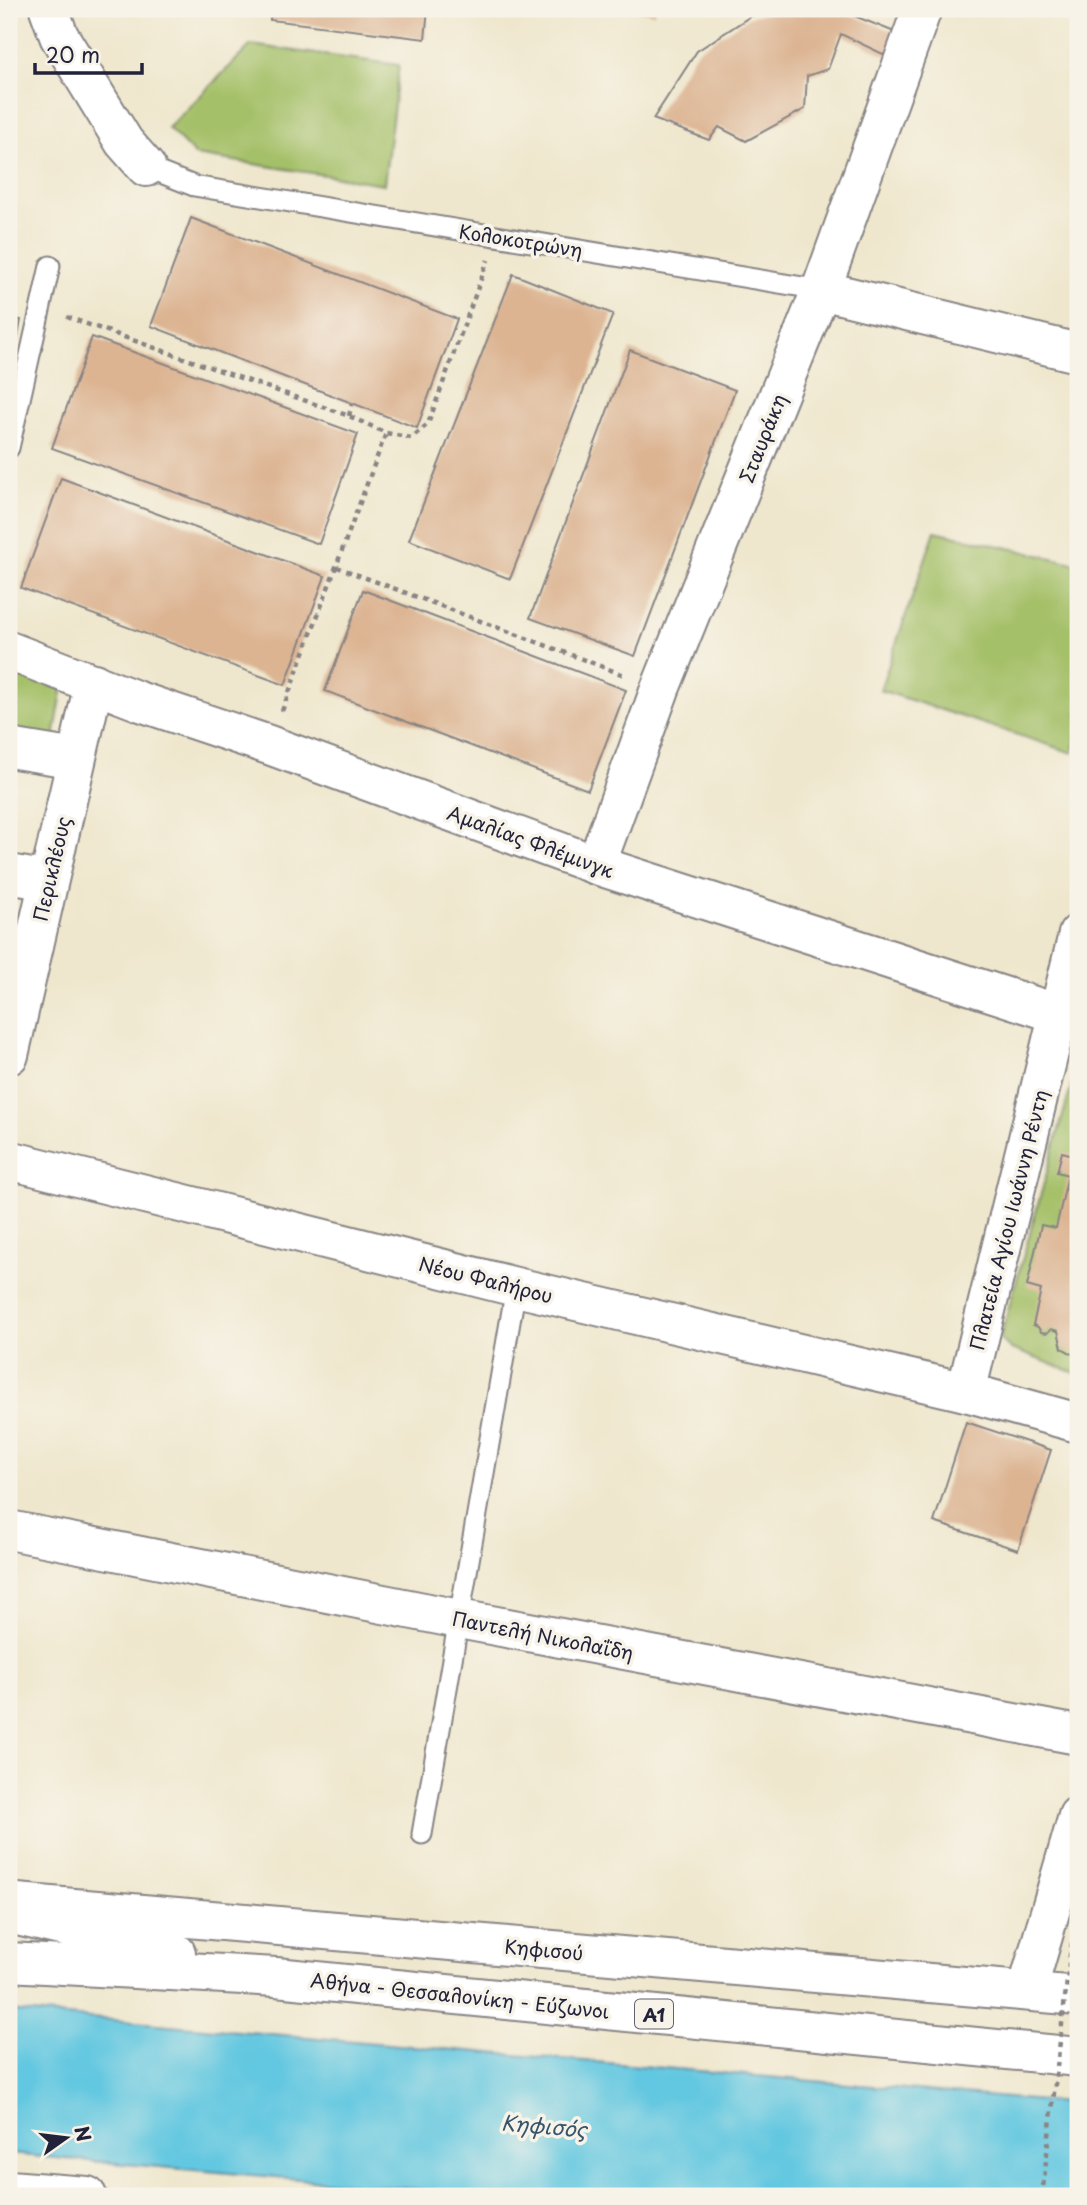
<svg xmlns="http://www.w3.org/2000/svg" width="1087" height="2205" font-family="'Playpen Sans',sans-serif">
<style>
.green{fill:#a4c067;stroke:#637151;stroke-width:2}
.water{fill:#62c7e0;stroke:#42748e;stroke-width:2}
.building{fill:#dcb492}
.lines{fill:none;stroke-linecap:round;stroke-linejoin:round}
.lane-casing{stroke:#888484;stroke-width:23}
.street-casing{stroke:#888484;stroke-width:42}
.secondary-casing{stroke:#888484;stroke-width:42}
.highway-casing{stroke:#888484;stroke-width:42}
.path{stroke:#888484;stroke-width:4.5;stroke-dasharray:5 5;stroke-linecap:butt}
.lane{stroke:#fff;stroke-width:19}
.street{stroke:#fff;stroke-width:38}
.secondary{stroke:#fff;stroke-width:38}
.highway{stroke:#fff;stroke-width:38}
.path-bridge{stroke:#888484;stroke-width:4.5;stroke-dasharray:5 5;stroke-linecap:butt}
.labels{text-anchor:middle;dominant-baseline:central;stroke-width:7;stroke-linejoin:round;paint-order:stroke}
.shield{fill:#f7f3e8;stroke:#62616f;stroke-width:2}
.shield-label{font-size:18px;font-weight:bold;fill:#22223b}
.street-label{font-size:19px;fill:#22223b;stroke:#f7f3e8}
.water-label{font-size:21px;font-style:italic;fill:#35546d;stroke:#f7f3e8}
</style>
<rect width="100%" height="100%" fill="#f7f3e8"/>
<filter id="ink" filterUnits="userSpaceOnUse"><feTurbulence type="fractalNoise" baseFrequency=".0143" numOctaves="2"/><feDisplacementMap in="SourceGraphic" scale="14" xChannelSelector="R" yChannelSelector="G"/><feConvolveMatrix kernelMatrix="1 2 1 2 8 2 1 2 1" color-interpolation-filters="sRGB"/></filter>
<filter id="wash" filterUnits="userSpaceOnUse"><feTurbulence type="fractalNoise" baseFrequency=".00686" numOctaves="4" result="noise"/><feDisplacementMap in="SourceGraphic" scale="28" xChannelSelector="R" yChannelSelector="G"/><feGaussianBlur stdDeviation="1.57" result="paint"/><feColorMatrix in="noise" values="0 0 0 0 0 0 0 0 0 0 0 0 0 0 0 0 0 1.4 0 .05"/><feComposite in="paint" operator="in"/></filter>
<g filter="url(#wash)">
<rect width="100%" height="100%" fill="#efe7cd"/>
<g class="green">
<polygon points="251,45 399,65 384,184 195,155 168,128"/>
<polygon points="935,531 1078,564 1078,727 1073,753 880,690"/>
<polygon points="9,671 63,687 53,743 9,736"/>
<polygon points="1078,1062 1078,1374 1011,1349 1000,1339"/>
</g>
<polygon class="water" points="9,2011 1078,2104 1078,2196 497,2196 9,2154"/>
<g id="blocks">
<g class="building">
<polygon points="271,9 428,9 425,39 270,20"/>
<polygon points="628,9 655,9 654,14"/>
<polygon points="788,9 816,9 847,13 897,33 887,56 841,34 828,69 807,76 805,109 746,141 719,127 709,140 653,119 697,51 751,16"/>
<polygon points="191,218 457,319 417,428 151,326"/>
<polygon points="513,274 613,314 510,579 409,540"/>
<polygon points="9,318 21,320 10,380 9,380"/>
<polygon points="92,337 358,434 319,544 52,448"/>
<polygon points="630,350 735,390 635,656 530,618"/>
<polygon points="61,478 325,576 285,685 21,588"/>
<polygon points="363,590 626,690 588,790 325,691"/>
<polygon points="1062,1152 1078,1156 1078,1357 1062,1348 1058,1331 1051,1329 1047,1333 1041,1332 1038,1327 1033,1325 1041,1290 1027,1286 1041,1225 1056,1228 1068,1175 1057,1172"/>
<polygon points="966,1422 1051,1450 1018,1550 934,1522"/>
</g>
</g>
</g>
<g filter="url(#ink)">
<use href="#blocks" fill-opacity="0" stroke="#888484" stroke-width="2"/>
<g class="lines">
<g class="lane-casing">
<g id="lane">
<polyline points="146,167 194,186 821,290"/>
<polyline points="9,448 50,266"/>
<polyline points="422,1834 516,1287"/>
</g>
</g>
<g class="street-casing">
<g id="street">
<polyline points="49,9 59,36 124,142 146,167"/>
<polyline points="821,290 1078,353"/>
<polyline points="9,748 76,759"/>
<polyline points="596,865 660,689 821,290 922,9"/>
<polyline points="9,874 48,881"/>
<polyline points="9,1055 94,683"/>
<polyline points="9,1160 516,1287 966,1392"/>
<polyline points="9,1530 459,1619 1078,1735"/>
</g>
</g>
<g class="secondary-casing">
<g id="secondary">
<polyline points="9,651 141,702 269,745 596,865 1059,1014"/>
<polyline points="1078,934 966,1392 1078,1423"/>
<polyline points="17,1903 1078,1996"/>
<polyline points="1027,1991 1078,1816"/>
</g>
</g>
<g class="highway-casing">
<g id="highway">
<polyline points="9,1914 176,1953"/>
<polyline points="9,1962 276,1977 1078,2057"/>
<polyline points="9,2190 87,2196"/>
</g>
</g>
<g class="path">
<polyline points="67,317 349,416 386,433 411,438 428,424 488,260"/>
<polyline points="349,416 352,403"/>
<polyline points="337,567 627,676"/>
<polyline points="282,711 386,433"/>
</g>
<use href="#lane" class="lane"/>
<use href="#street" class="street"/>
<use href="#secondary" class="secondary"/>
<use href="#highway" class="highway"/>
<polyline class="path-bridge" points="1042,2196 1070,1955 1078,1906"/>
</g>
</g>
<g class="labels">
<rect class="shield" x="635" y="1999.5" width="38" height="29" rx="5"/>
<g class="shield-label">
<text x="654" y="2014">Α1</text>
</g>
<g class="street-label">
<text transform="translate(521 240) rotate(9)">Κολοκοτρώνη</text>
<text transform="translate(762 438) rotate(-68)">Σταυράκη</text>
<text transform="translate(531 841) rotate(20)">Αμαλίας Φλέμινγκ</text>
<text transform="translate(51 869) rotate(-77)">Περικλέους</text>
<text transform="translate(1008 1220) rotate(-76)">Πλατεία Αγίου Ιωάννη Ρέντη</text>
<text transform="translate(486 1279) rotate(14)">Νέου Φαλήρου</text>
<text transform="translate(543 1635) rotate(11)">Παντελή Νικολαΐδη</text>
<text transform="translate(544 1949) rotate(5)">Κηφισού</text>
<text transform="translate(460 1995) rotate(6)">Αθήνα - Θεσσαλονίκη - Εύζωνοι</text>
</g>
<g class="water-label">
<text transform="translate(544 2125) rotate(5)">Κηφισός</text>
</g>
</g>
<rect width="1087" height="2205" fill="none" stroke="#f7f3e8" stroke-width="35"/>
<g transform="translate(66 2138) rotate(76)" stroke="#f7f3e8" stroke-width="5" paint-order="stroke">
<path d="M0-5L12 26L0 18L-12 26Z" fill="#22223b"/>
<text y="-10" font-size="19" font-weight="bold" text-anchor="middle" fill="#22223b">N</text>
</g>
<path d="M35 63v10h107v-10" fill="none" stroke="#22223b" stroke-width="3.5"/>
<text x="46" y="63" font-size="21" fill="#22223b" stroke="#f7f3e8" stroke-width="5" paint-order="stroke">20 m</text>
</svg>
